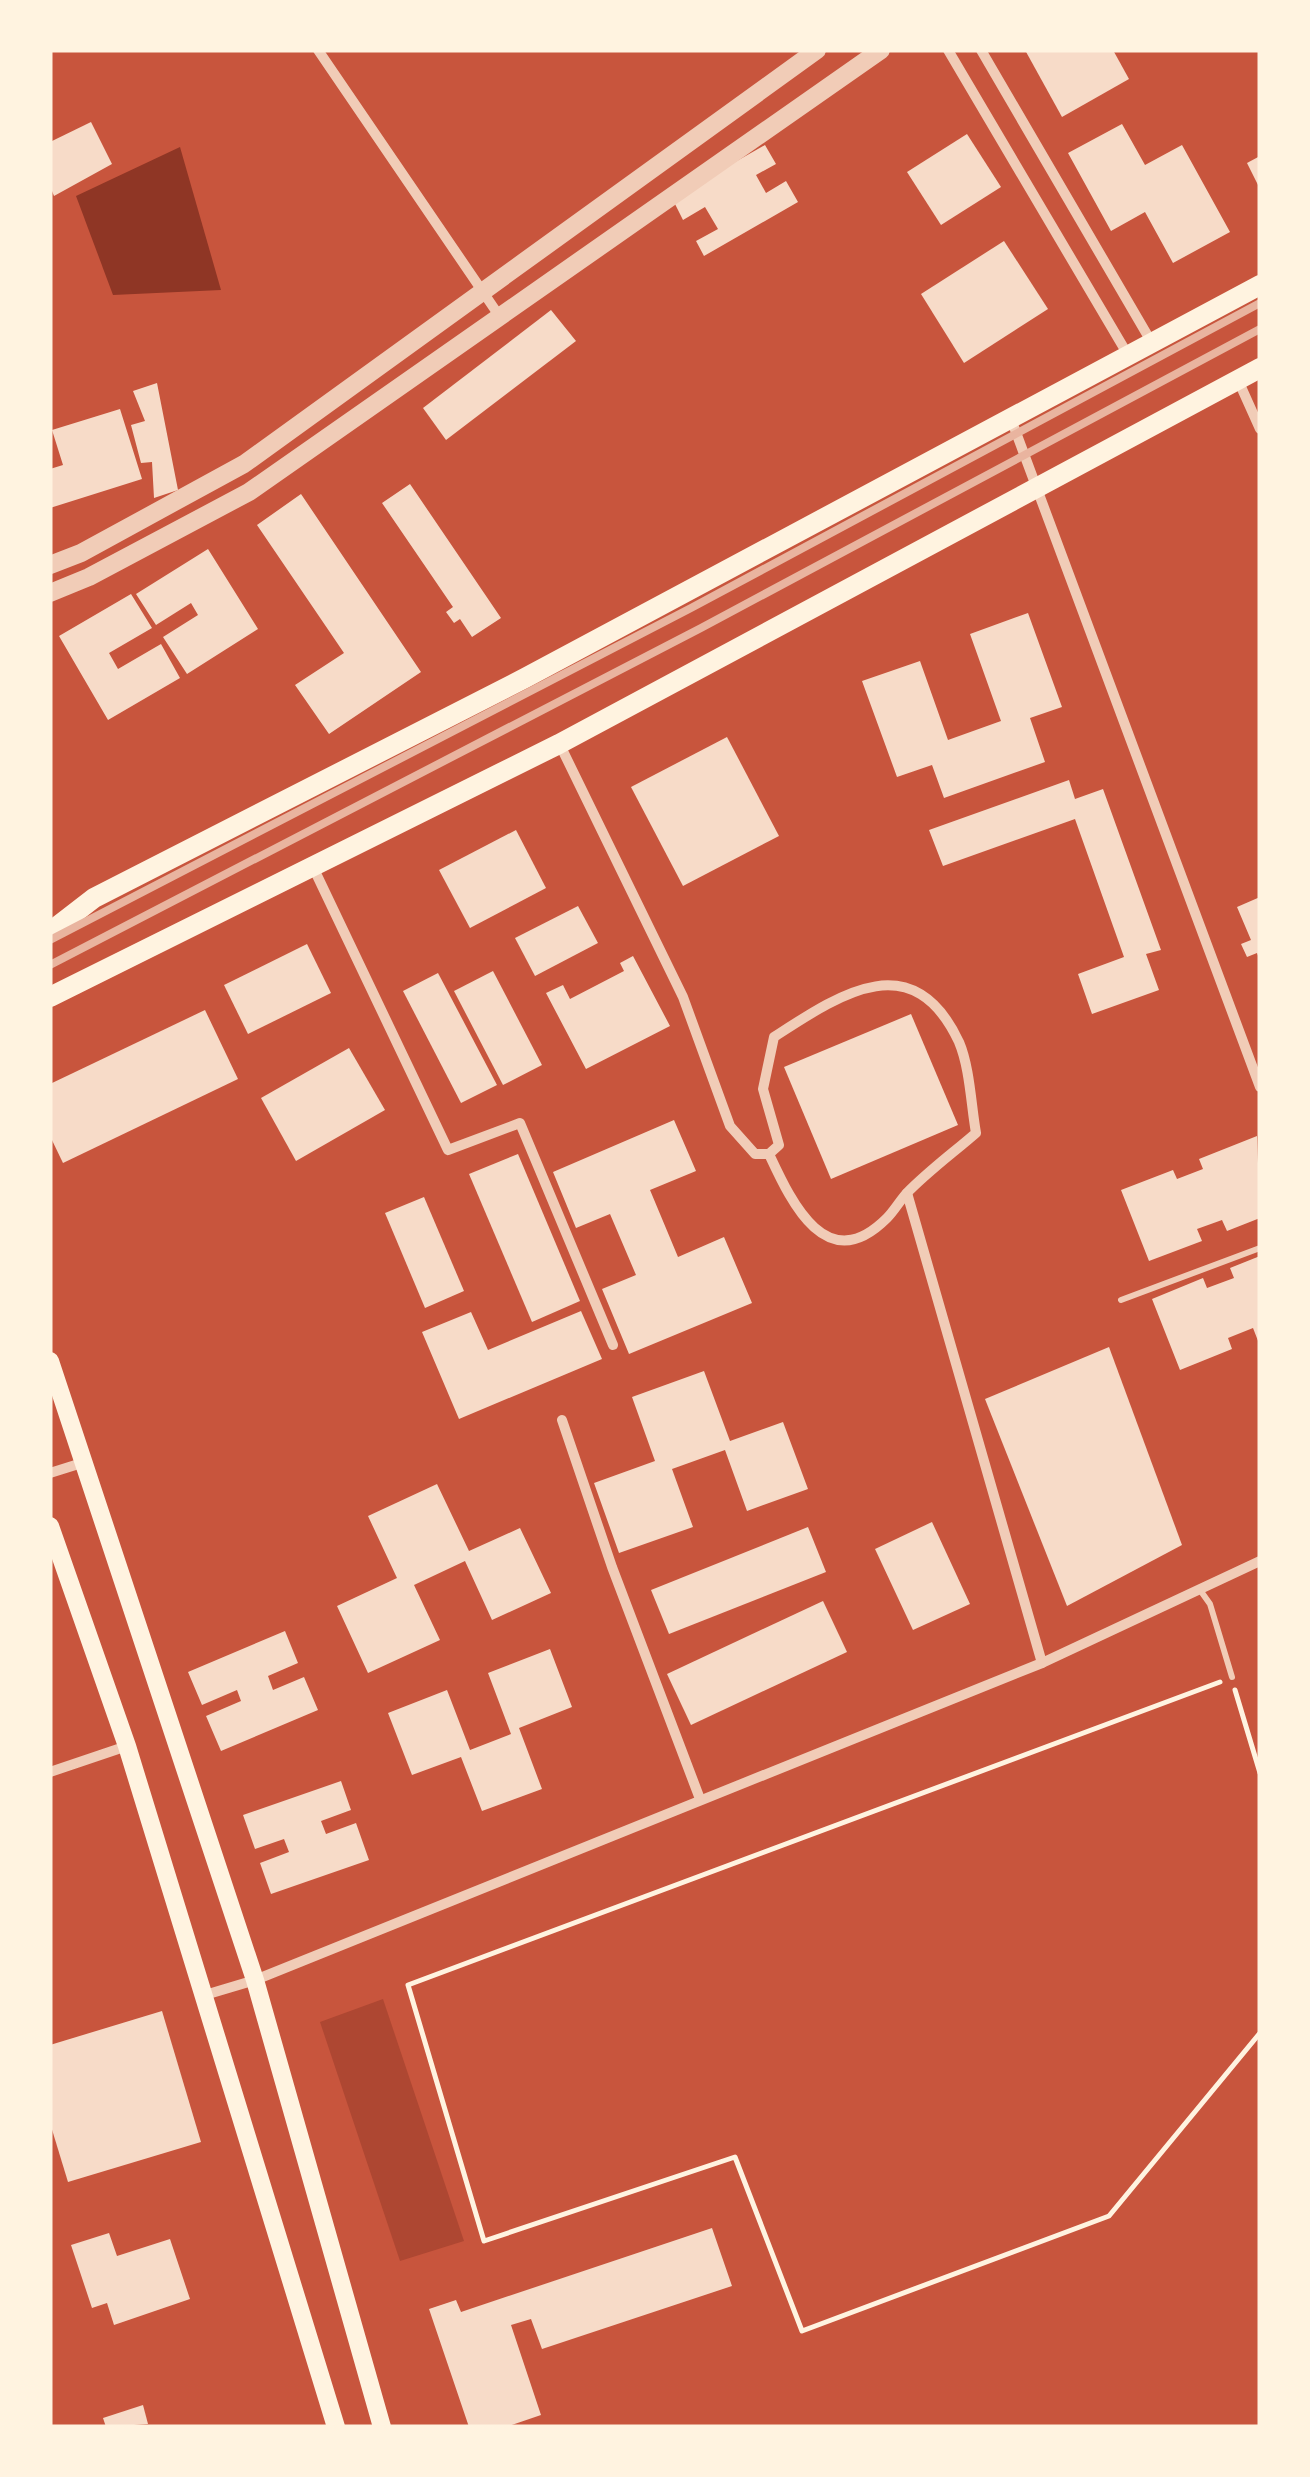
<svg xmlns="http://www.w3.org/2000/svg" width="1310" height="2477" font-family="Commissioner,sans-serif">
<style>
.green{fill:#ae4732}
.water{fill:#8f3625}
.building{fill:#f7dbc8}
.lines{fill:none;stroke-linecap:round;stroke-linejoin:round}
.path{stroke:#fff3e0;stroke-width:5}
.service{stroke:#f1ccb7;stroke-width:6}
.minor{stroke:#f1ccb7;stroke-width:10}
.tertiary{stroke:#f1ccb7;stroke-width:18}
.secondary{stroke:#fff3e0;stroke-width:18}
.primary{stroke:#fff3e0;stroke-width:20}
.rail{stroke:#e9b49f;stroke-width:8}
</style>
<rect width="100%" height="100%" fill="#c8553d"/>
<polygon class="green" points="383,1999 464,2241 400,2261 320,2022"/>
<polygon class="water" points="180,147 221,290 113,295 76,196"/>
<g class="building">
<polygon points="1025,50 1113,50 1129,79 1062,117"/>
<polygon points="91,122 112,164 54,196 50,186 50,142"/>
<polygon points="1122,124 1145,165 1182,145 1230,232 1173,263 1145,212 1111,231 1068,153"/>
<polygon points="967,134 1001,187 941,225 907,172"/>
<polygon points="765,145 776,164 756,175 766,193 786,181 798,202 704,256 696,241 718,229 705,207 683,220 672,198"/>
<polygon points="1260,156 1260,189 1247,163"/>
<polygon points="1004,241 1048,309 964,363 921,294"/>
<polygon points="551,310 576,341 446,440 423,408"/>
<polygon points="157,383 178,490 154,498 152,462 141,463 131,425 145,421 133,391"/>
<polygon points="120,409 142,479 50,508 50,469 63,465 52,430"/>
<polygon points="410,484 501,618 472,637 460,619 454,623 446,612 453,607 382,503"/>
<polygon points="301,494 421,672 329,734 295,685 344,653 257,525"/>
<polygon points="208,549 258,629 187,674 163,637 198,615 191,603 156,625 136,594"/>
<polygon points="131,594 152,628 109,653 118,669 161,644 180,678 108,720 59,636"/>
<polygon points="1028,613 1062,707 1030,718 1045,762 944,798 932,765 897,777 862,681 920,661 948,740 1001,721 970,634"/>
<polygon points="727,737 779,836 683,886 631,787"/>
<polygon points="1069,780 1075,799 1103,789 1161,950 1146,954 1159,990 1092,1014 1078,974 1124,957 1075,819 943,866 929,830"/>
<polygon points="516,830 546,888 470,928 439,870"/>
<polygon points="1260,897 1260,961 1257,953 1247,957 1241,944 1251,940 1237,907"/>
<polygon points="578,906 598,943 535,976 515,938"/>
<polygon points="307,944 331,993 248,1034 224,985"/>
<polygon points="633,956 670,1026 586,1069 546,993 563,985 570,999 624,971 620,963"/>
<polygon points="493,971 542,1065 503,1085 454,991"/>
<polygon points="438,973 497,1085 461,1103 403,991"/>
<polygon points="205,1010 238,1079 63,1163 50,1136 50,1084"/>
<polygon points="911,1014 958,1125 831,1179 784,1067"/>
<polygon points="349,1048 385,1110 296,1161 261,1098"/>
<polygon points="674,1120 696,1171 650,1190 678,1257 724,1237 752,1303 629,1354 602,1289 636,1275 610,1214 576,1228 553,1172"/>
<polygon points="1257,1136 1260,1218 1227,1231 1222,1220 1197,1229 1202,1241 1149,1261 1121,1190 1173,1170 1177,1179 1203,1169 1199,1159"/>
<polygon points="518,1154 580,1301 532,1322 469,1174"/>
<polygon points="424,1197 464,1291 425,1308 385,1213"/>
<polygon points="1260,1256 1260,1346 1253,1328 1228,1338 1232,1349 1180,1370 1152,1299 1203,1278 1207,1288 1234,1278 1230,1268"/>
<polygon points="581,1311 602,1359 459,1419 422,1332 471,1312 488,1350"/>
<polygon points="1109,1347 1182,1545 1067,1606 985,1399"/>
<polygon points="704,1371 730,1441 783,1422 808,1489 747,1511 725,1450 672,1469 693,1527 619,1553 594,1483 655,1461 632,1397"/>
<polygon points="437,1484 469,1551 520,1528 551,1593 492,1620 465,1561 414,1585 440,1640 368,1673 337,1606 397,1578 368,1516"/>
<polygon points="932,1522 970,1604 913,1630 875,1549"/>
<polygon points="808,1527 826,1572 669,1634 651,1590"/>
<polygon points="823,1601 847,1652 691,1725 667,1674"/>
<polygon points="285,1631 298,1663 268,1676 273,1690 304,1677 318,1710 221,1751 206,1716 241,1701 237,1690 202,1705 188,1672"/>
<polygon points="550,1649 572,1707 519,1728 542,1789 482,1811 461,1757 412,1775 388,1713 447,1690 470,1750 511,1734 488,1673"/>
<polygon points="341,1781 351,1810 321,1821 326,1834 356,1823 369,1860 271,1894 260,1863 289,1852 284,1839 255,1849 243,1815"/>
<polygon points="162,2011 201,2142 68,2182 50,2123 50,2045"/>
<polygon points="712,2228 732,2286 542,2349 531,2319 511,2325 541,2415 506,2427 469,2427 429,2309 456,2300 461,2312"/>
<polygon points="109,2233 117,2256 170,2239 190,2299 114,2325 107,2303 92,2308 71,2245"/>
<polygon points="143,2405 148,2424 106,2427 103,2418"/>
</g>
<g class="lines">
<g class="path">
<polyline points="1220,1682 408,1985 484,2241 735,2157 802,2331 1109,2216 1260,2033"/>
<polyline points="1235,1690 1260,1773"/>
</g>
<g class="service">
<polyline points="1121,1300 1260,1248"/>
<polyline points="1200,1590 1210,1604 1232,1677"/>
</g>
<g class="minor">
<polyline points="318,50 500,317"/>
<polyline points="948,50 1128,355"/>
<polyline points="981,50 1152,343"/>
<polyline points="1238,380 1260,429"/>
<polyline points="1011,419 1260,1087"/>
<path d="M 560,745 L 683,997 L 730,1126 L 755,1154 L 769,1154 L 779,1145 L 763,1089 L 774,1037 C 840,994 913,944 959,1042 C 970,1068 971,1105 976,1133 C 953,1153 927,1172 906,1194 C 899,1202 894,1211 887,1218 C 826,1279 791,1201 769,1154"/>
<polyline points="313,867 448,1150 520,1123 613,1345"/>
<polyline points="907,1193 1042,1663"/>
<polyline points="562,1420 612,1567 700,1799"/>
<polyline points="50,1473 85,1462"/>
<polyline points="50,1772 127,1746"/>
<polyline points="205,1995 255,1980 1042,1663 1260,1561"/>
</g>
<g class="tertiary">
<polyline points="50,565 81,553 244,464 817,50"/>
<polyline points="50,593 89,577 249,492 881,50"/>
</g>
<g class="secondary">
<polyline points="50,1361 255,1980 382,2427"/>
<polyline points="50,1526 127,1746 336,2427"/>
</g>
<g class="primary">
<polyline points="50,932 94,898 525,678 1260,285"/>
<polyline points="50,997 559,744 1260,368"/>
</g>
<g class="rail">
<polyline points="50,940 691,608 1260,303"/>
<polyline points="50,965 701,628 1260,329"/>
</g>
</g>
<rect width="1310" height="2477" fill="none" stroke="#fff3e0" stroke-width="105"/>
</svg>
